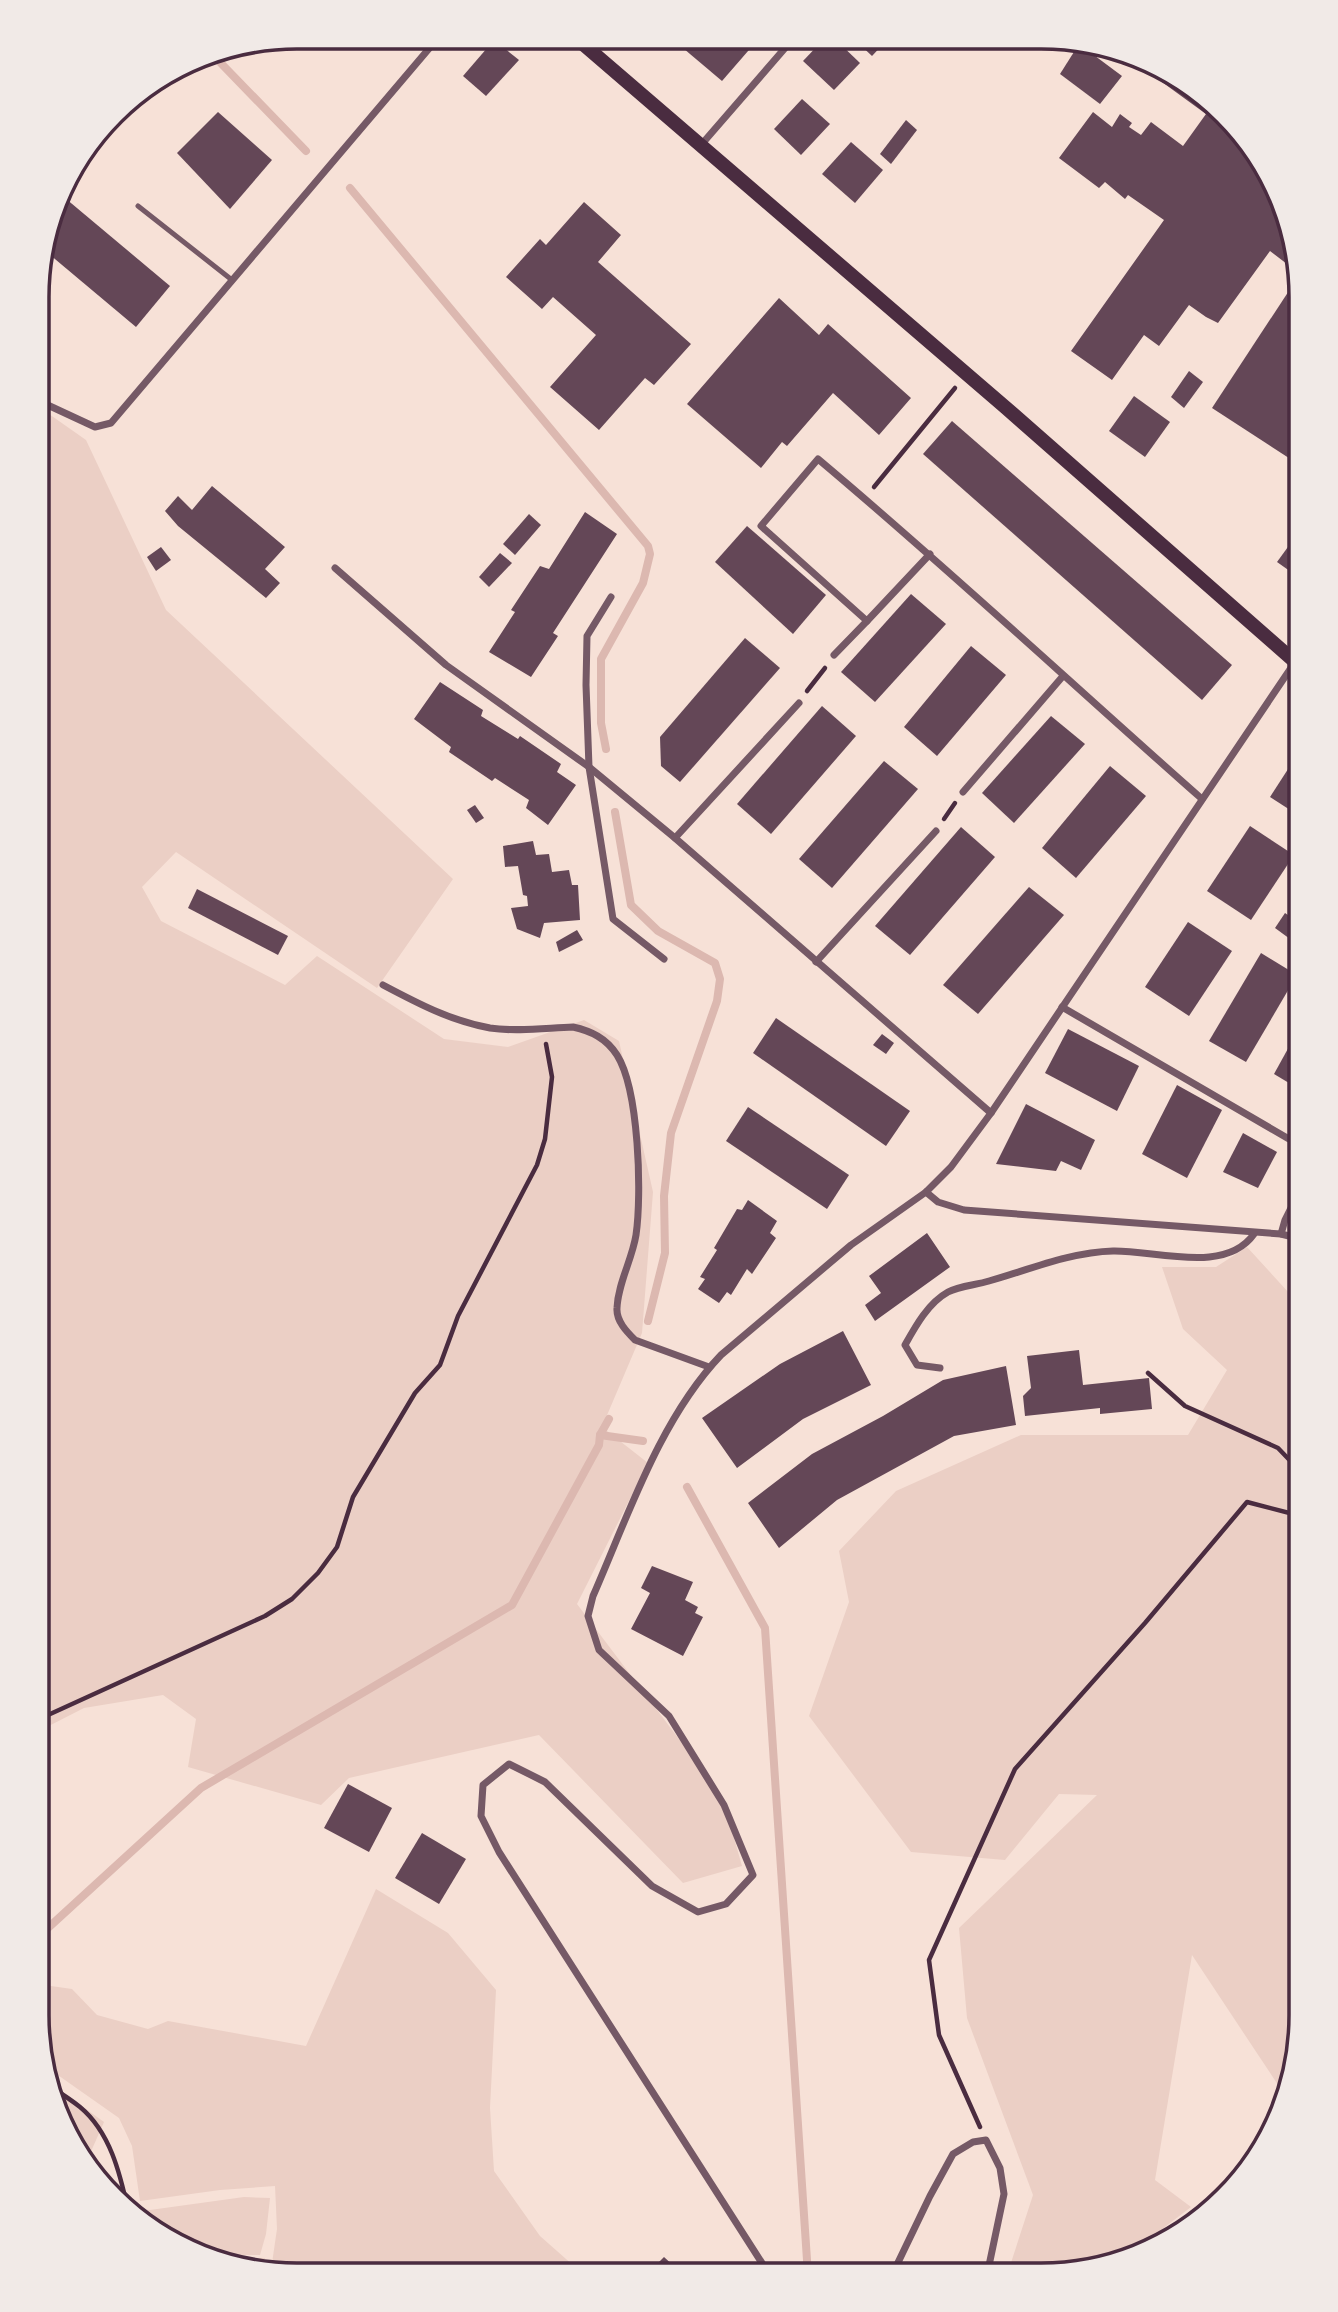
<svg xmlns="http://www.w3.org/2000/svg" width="1338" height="2312" font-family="Commissioner,sans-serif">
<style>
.green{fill:#ebcfc5}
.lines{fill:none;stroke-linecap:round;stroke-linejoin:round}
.stream{stroke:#dcb8b0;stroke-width:8}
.building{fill:#644757}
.path{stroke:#4a2c40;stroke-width:4.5}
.service{stroke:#755966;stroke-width:5}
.minor{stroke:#755966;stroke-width:7}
.secondary{stroke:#4a2c40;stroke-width:14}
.rim{fill:none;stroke:#4a2c40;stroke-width:3.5}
</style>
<rect width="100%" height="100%" fill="#f7e1d7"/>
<g class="green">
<polygon points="39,407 86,440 166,610 453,879 377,988 176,852 142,887 161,921 285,985 317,956 444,1039 508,1047 584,1020 619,1041 653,1192 642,1333 602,1427 648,1463 577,1604 722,1796 742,1866 683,1883 539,1735 349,1778 321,1805 188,1767 196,1719 163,1695 84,1708 37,1732"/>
<polygon points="1247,1247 1301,1306 1301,2032 1286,2097 1192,1955 1155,2180 1191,2207 1119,2262 1041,2275 1007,2275 1033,2195 967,2018 959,1928 1097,1795 1059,1794 1005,1860 911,1852 809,1716 849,1602 839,1551 896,1491 1021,1435 1188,1435 1227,1370 1183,1329 1162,1267 1216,1267"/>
<polygon points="376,1889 448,1933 496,1990 490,2108 494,2171 540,2236 583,2274 279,2273 271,2270 277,2229 275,2186 220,2190 140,2201 132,2146 119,2118 45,2066 37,2015 37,1984 72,1989 97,2015 148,2029 168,2021 306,2046"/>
<polygon points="48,2082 104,2122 85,2165 81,2160 51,2099"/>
<polygon points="244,2197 270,2198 266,2234 260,2255 215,2255 215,2260 197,2255 142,2223 142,2209 150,2210"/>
<polygon points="220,2258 265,2258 262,2270 253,2270 220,2261"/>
</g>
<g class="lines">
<g class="stream">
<polyline points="212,54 306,151"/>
<polyline points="350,188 648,546 650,554 643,583 601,659 601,723 606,749"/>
<polyline points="615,812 631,905 658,931 715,963 720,979 717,1001 671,1133 664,1196 665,1253 648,1321"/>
<polyline points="600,1435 643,1441"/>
<polyline points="687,1487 765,1628 808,2275"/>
<polyline points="37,1938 201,1788 512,1605 599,1445 600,1435 609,1419"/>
<polyline points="54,2091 61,2096 57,2112"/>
</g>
</g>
<g class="building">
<polygon points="680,39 751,40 755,43 722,81 677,43"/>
<polygon points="494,40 519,60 486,96 463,76"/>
<polygon points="823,40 836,40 860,63 834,90 803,61"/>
<polygon points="855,40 887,40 872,56"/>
<polygon points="1079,44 1122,76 1100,104 1060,74"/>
<polygon points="1169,72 1212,101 1257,152 1287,213 1294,254 1287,264 1270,251 1218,323 1206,317 1189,305 1159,346 1144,335 1112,380 1071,351 1164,220 1128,195 1125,199 1105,182 1099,188 1059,158 1093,112 1112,127 1120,114 1132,123 1129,127 1141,135 1151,122 1183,146 1206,114 1162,82"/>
<polygon points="802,99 830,124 801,155 774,129"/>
<polygon points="218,112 272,160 230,209 177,153"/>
<polygon points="906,120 917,130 891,164 880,154"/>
<polygon points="851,142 883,170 855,203 822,174"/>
<polygon points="65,198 170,286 136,327 43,249 57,204"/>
<polygon points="584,202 621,235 598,262 691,344 654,385 645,378 599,430 550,387 596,335 553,297 542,309 506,277 540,239 546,245"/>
<polygon points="1298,277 1301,297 1301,454 1295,462 1212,408"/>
<polygon points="779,298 819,335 828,324 911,398 879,435 833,393 787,446 782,442 761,468 687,404"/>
<polygon points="1189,371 1203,382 1184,408 1171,397"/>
<polygon points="1134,396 1170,422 1145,457 1109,431"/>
<polygon points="952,421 1232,665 1202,700 923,454"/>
<polygon points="212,486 285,547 265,569 280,583 266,598 178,526 165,511 178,496 192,510"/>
<polygon points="585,512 617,534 553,633 558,636 531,677 489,652 515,612 511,610 540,566 549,569"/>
<polygon points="529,514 541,525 515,555 503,544"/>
<polygon points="747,526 826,595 793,634 715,562"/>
<polygon points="1301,529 1301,579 1277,562"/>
<polygon points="161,547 171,560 156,571 147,557"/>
<polygon points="500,553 512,563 489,587 479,577"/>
<polygon points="911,594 946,624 875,702 841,672"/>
<polygon points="745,638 780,668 680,782 661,766 660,737"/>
<polygon points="971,646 1006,675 937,756 904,727"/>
<polygon points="440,682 483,710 481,716 518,739 520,736 561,764 557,772 576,785 548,825 526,808 529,800 495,778 492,781 449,752 451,747 414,719"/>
<polygon points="822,706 856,736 771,834 737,804"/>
<polygon points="1051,716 1085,744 1014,823 982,793"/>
<polygon points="1301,749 1301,817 1270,797"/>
<polygon points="884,761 918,789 832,888 799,859"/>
<polygon points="1110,766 1146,796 1076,878 1042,848"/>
<polygon points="475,805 484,818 476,823 467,810"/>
<polygon points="1250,826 1294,855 1251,920 1207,891"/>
<polygon points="961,827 995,857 910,955 875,926"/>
<polygon points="533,841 536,855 549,854 552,872 569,870 572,885 578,885 580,920 544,923 540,938 517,929 511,908 528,906 527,896 523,895 518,866 505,867 503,846"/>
<polygon points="1029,887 1064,915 978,1014 943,985"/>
<polygon points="197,889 288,936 278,955 188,908"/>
<polygon points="1285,913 1301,924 1301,947 1275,928"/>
<polygon points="1188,922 1232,951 1189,1016 1145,987"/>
<polygon points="577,930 583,940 559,952 556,942"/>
<polygon points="1261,953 1297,975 1246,1062 1209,1041"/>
<polygon points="776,1018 910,1111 886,1146 753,1053"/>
<polygon points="1301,1025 1301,1074 1294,1086 1274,1074"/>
<polygon points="1068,1029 1139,1066 1117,1111 1045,1073"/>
<polygon points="882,1034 894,1043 886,1054 873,1045"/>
<polygon points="1177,1085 1222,1110 1187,1178 1142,1154"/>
<polygon points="1026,1104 1095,1140 1081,1170 1061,1161 1056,1171 996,1164"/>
<polygon points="748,1107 849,1175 827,1209 726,1141"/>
<polygon points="1243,1133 1277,1152 1258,1188 1223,1172"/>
<polygon points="748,1200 777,1221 770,1233 776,1238 752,1274 747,1269 731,1295 727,1292 719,1303 698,1289 705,1279 700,1277 717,1250 714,1248 737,1209 742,1210"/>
<polygon points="927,1233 950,1267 875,1321 865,1305 881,1293 869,1276"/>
<polygon points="843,1331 871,1385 803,1419 737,1468 702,1418 780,1364"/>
<polygon points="1079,1350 1083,1385 1149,1378 1152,1409 1100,1414 1100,1408 1025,1416 1023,1396 1031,1388 1027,1356"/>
<polygon points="1006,1366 1016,1425 954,1436 837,1500 779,1548 748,1503 812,1454 883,1416 943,1380"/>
<polygon points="652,1566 693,1582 685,1600 698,1607 695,1613 703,1617 683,1656 631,1629 650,1593 641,1588"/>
<polygon points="348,1784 392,1808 369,1852 324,1828"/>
<polygon points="422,1833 466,1859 439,1904 395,1878"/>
<polygon points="664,2257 676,2268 684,2274 647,2274"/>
</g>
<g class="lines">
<g class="path">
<polyline points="874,487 955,388"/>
<polyline points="807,691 825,668"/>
<polyline points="944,819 955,803"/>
<polyline points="1148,1373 1185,1406 1278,1448 1301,1472"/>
<polyline points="37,1720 265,1616 292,1599 318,1573 337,1547 353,1497 415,1393 440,1365 458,1316 537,1165 545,1139 552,1077 546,1044"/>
<path d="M 48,2085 C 59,2092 70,2099 80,2107 C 110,2132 120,2173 128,2210"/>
<polyline points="980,2127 939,2035 929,1960 1015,1769 1145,1623 1247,1502 1301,1516"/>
</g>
<polyline class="service" points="138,206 232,280"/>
<g class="minor">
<polyline points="701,145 792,40"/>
<polyline points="39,401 95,427 111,423 438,38"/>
<path d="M 930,554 L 867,621 L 761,526 L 818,459 C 949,569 1074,686 1202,799"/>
<polyline points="335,568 446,665 589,767 675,838 991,1113"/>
<polyline points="611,597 587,636 586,685 589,767 613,919 664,959"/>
<polyline points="834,655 867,621"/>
<polyline points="963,792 1063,676"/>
<polyline points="675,838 799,703"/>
<polyline points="816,962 936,831"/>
<path d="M 383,985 C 417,1003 451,1021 490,1028 C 517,1032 546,1028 573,1027 C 591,1031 606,1038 617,1055 C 639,1090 642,1194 636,1235 C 632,1260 618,1283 617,1308 C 616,1321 627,1332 635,1340 L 709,1367"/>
<polyline points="1062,1007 1301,1146"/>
<polyline points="926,1192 938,1202 964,1210 1281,1234 1301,1239"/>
<polyline points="1281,1234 1285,1220 1301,1188"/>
<path d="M 940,1368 L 917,1365 L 905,1345 C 915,1327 928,1303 948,1292 C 959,1286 976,1285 989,1281 C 1028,1270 1071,1252 1113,1251 C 1155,1250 1225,1275 1254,1234"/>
<path d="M 769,2274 L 499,1852 L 481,1816 L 483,1785 L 509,1764 L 545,1782 L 652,1886 L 698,1912 L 726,1904 L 753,1875 L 724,1805 L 669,1716 L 599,1650 L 588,1616 L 593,1596 C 628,1516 660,1419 721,1355 L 851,1245 L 926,1192 L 951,1167 L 991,1113 L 1295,662"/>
<polyline points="892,2275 930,2196 953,2154 973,2142 986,2140 1000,2168 1004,2194 987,2275"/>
</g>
<polyline class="secondary" points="576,38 1005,407 1301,667"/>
</g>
<path d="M0 0H1338V2312H0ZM297 49H1041A248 248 0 0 1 1289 297V2015A248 248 0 0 1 1041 2263H297A248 248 0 0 1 49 2015V297A248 248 0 0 1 297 49Z" fill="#f1eae7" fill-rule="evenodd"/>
<path class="rim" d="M297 49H1041A248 248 0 0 1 1289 297V2015A248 248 0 0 1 1041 2263H297A248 248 0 0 1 49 2015V297A248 248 0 0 1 297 49Z"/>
</svg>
